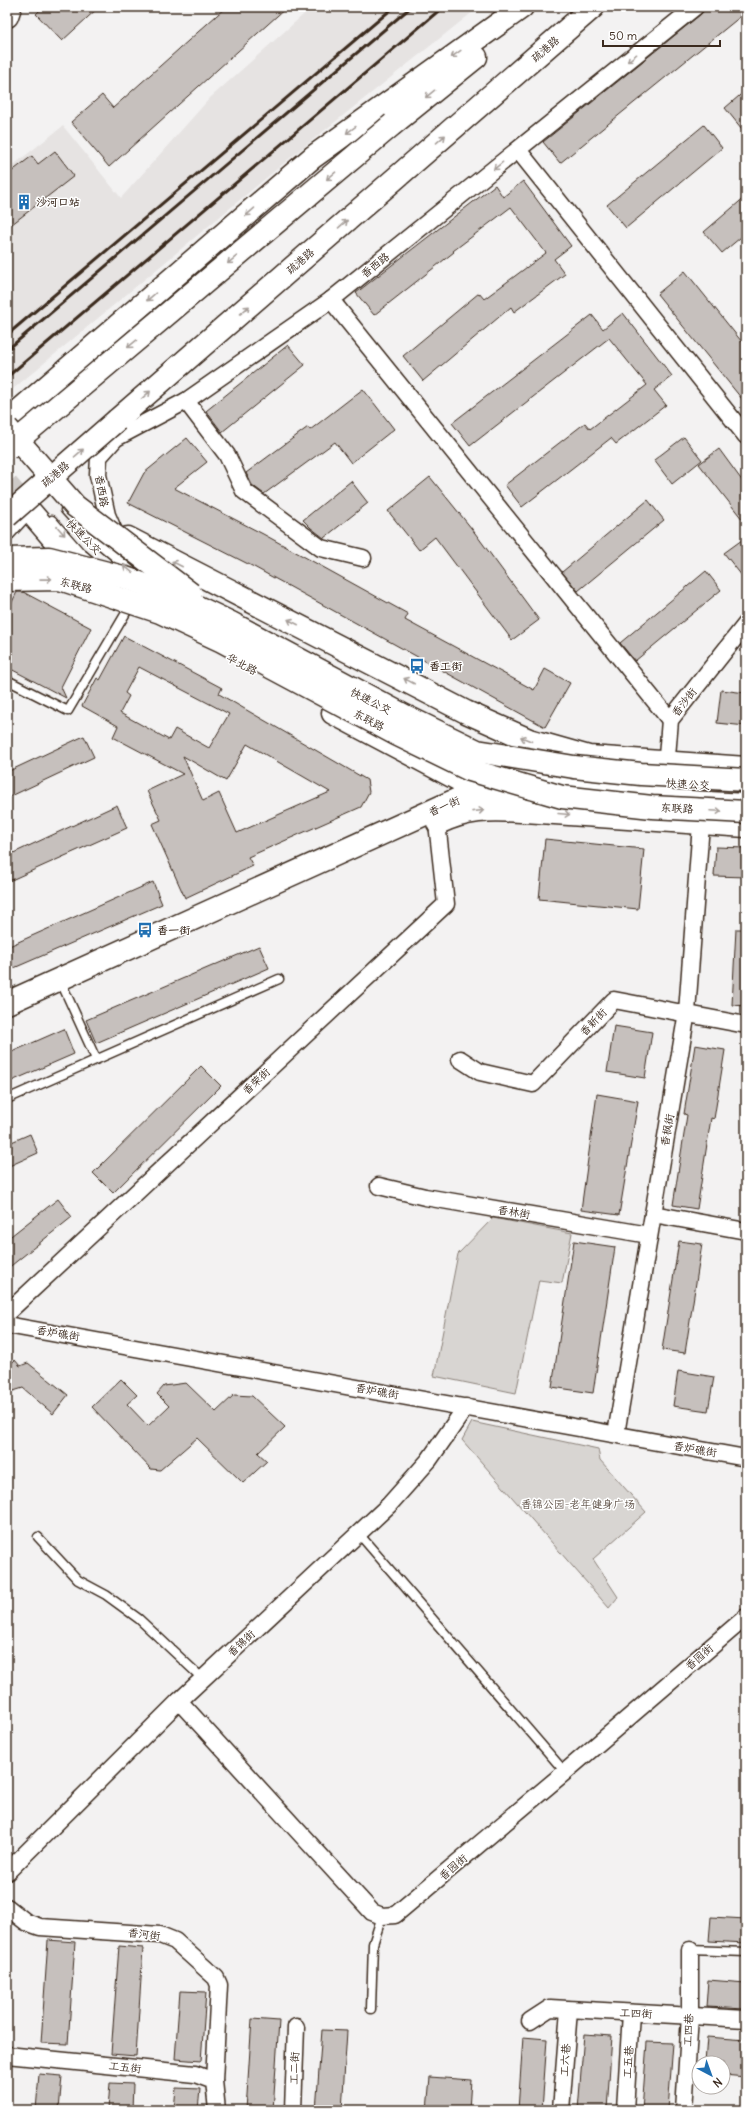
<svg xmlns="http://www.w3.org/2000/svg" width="753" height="2117" font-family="Delius,'LXGW WenKai TC',sans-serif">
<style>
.built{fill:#e6e3e2}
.green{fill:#d8d5d2;stroke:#8a8078}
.building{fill:#c6c0bd;stroke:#3b2a1e;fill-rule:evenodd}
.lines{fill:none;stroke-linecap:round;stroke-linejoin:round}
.primary-tunnel{stroke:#cecac8;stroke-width:22;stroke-dasharray:22 11;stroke-linecap:butt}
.lane-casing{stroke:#3b2a1e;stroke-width:11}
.street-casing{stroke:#3b2a1e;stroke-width:19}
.secondary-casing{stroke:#3b2a1e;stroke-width:25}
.primary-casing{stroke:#3b2a1e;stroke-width:25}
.highway-casing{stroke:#3b2a1e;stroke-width:25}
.lane{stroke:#fff;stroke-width:8}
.street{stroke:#fff;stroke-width:16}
.secondary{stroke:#fff;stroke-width:22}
.primary{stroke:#fff;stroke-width:22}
.highway{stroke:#fff;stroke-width:22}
.rail{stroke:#3b2a1e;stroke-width:3}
.highway-bridge-casing{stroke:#3b2a1e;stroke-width:25;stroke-linecap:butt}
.highway-bridge{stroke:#fff;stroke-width:22}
.oneway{stroke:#a79f9a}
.labels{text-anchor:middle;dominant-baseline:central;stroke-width:3;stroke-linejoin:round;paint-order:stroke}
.street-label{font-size:11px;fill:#3b2a1e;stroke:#fff}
.poi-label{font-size:11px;font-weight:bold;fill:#3b2a1e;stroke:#fff;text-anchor:start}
.park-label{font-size:11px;fill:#62554b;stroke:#fff}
</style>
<rect width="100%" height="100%" fill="#f3f2f2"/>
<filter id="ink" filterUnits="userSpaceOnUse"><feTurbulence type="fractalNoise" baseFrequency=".025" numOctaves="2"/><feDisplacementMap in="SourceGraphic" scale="8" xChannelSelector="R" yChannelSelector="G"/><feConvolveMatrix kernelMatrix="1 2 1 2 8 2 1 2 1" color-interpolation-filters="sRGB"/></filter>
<g filter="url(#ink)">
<polygon class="built" points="312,7 479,7 295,154 7,394 7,170 63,126 121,198 210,98"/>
<g class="green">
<polygon points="493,1218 572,1233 562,1283 539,1280 516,1393 434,1376 458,1254"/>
<polygon points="472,1422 598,1449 600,1460 646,1512 593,1559 618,1597 609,1608 462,1440"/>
</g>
<g class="building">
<polygon points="43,7 99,7 62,41 36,14"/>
<polygon points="226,7 287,7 109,167 71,122 102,95 113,108"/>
<polygon points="707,7 746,7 746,12 560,163 543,142 701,14"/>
<polygon points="746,90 746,134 725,108"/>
<polygon points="704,125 722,148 626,228 607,205"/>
<polygon points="55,151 74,176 7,228 7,175 32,156 38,164"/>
<polygon points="523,181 571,246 554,259 565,274 514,312 511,307 423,381 403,356 479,293 484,299 546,253 511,207 453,251 454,252 374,315 356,293 495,185 503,197"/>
<polygon points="746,196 746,233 722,253 704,232"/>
<polygon points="685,271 746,347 746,404 657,294"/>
<polygon points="623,313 672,376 654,390 666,405 616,444 611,438 522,507 505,485 585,423 590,429 647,385 609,338 470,446 452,423 592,315 603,329"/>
<polygon points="288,345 305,365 222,432 206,411"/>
<polygon points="363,389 394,429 351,463 335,442 264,494 252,485 246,473 308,427 310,430"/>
<polygon points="684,437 702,460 672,484 654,460"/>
<polygon points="187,438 207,462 174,488 263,534 408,614 405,620 534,690 545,669 570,683 545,727 254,567 128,503 144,473"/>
<polygon points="719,449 746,486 746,524 699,464"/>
<polygon points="430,477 472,529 539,620 512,640 435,537 419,550 388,511"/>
<polygon points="351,481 368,503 324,538 311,528 303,520"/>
<polygon points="648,500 664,520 578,591 562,572"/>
<polygon points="746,537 746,581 724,553"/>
<polygon points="706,571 721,590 635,661 620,643"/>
<polygon points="17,592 23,592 91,628 61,687 66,698 7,667 7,612"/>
<path d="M 124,636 L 222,688 L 219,694 L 367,780 L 369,792 L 361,807 L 248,857 L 253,866 L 185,898 L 152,824 L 161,820 L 147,791 L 183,774 L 113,737 L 118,726 L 82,706 L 97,678 L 100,680 ZM 139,667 L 229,714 L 209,748 L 175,729 L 169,740 L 120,713 L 129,696 L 125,693 ZM 247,744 L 330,792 L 237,833 L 219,793 L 203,801 L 183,756 L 226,781 Z"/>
<polygon points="721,690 746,693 746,726 717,723"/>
<polygon points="84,736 94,757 7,798 7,772"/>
<polygon points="117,805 127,828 7,882 7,856"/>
<polygon points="545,839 644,849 638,909 539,899"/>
<polygon points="716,847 746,848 746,877 714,876"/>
<polygon points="153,882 162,904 7,971 7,947"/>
<polygon points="736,929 746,929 746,1006 732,1005"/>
<polygon points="259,946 269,968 96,1043 86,1020"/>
<polygon points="614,1026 652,1032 645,1078 607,1072"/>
<polygon points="64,1029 74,1054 7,1083 7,1054"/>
<polygon points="695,1045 725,1050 714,1119 711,1118 697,1209 673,1205 687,1115 684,1114"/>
<polygon points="201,1066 221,1086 113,1193 93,1173"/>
<polygon points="597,1094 638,1101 619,1215 581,1210"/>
<polygon points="30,1134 38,1153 7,1167 7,1144"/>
<polygon points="58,1199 72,1217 7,1269 7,1239"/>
<polygon points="574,1241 615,1247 593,1393 552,1387"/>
<polygon points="679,1241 702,1244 685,1353 662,1350"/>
<polygon points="15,1360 20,1366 28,1363 68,1395 53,1414 23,1388 7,1393 7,1367"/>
<polygon points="678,1371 714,1377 708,1411 673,1406"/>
<polygon points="121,1379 137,1395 127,1404 148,1426 169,1406 157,1394 164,1386 186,1383 216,1412 234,1395 252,1396 285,1427 258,1453 267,1461 243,1483 197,1438 160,1470 151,1469 92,1407"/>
<polygon points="711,1917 746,1919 746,1943 709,1941"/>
<polygon points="48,1940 75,1942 68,2044 41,2043"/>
<polygon points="119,1946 143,1948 136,2056 111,2054"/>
<polygon points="708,1980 746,1983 746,2009 706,2007"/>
<polygon points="180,1991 206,1992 201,2061 175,2059"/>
<polygon points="252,2019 279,2021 273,2110 246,2110"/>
<polygon points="322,2030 347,2031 342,2110 316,2110"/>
<polygon points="584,2034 612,2036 607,2110 578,2110"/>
<polygon points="523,2037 547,2039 542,2110 518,2110"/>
<polygon points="707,2037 746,2040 746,2077 723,2075 723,2063 705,2063"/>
<polygon points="647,2042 673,2043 668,2110 642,2110"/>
<polygon points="39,2074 62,2076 59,2110 36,2110"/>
<polygon points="430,2077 471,2080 469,2110 427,2110"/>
<polygon points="110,2083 133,2084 132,2110 108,2110"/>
<polygon points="176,2088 200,2089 198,2110 174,2110"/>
</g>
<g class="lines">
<polyline class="primary-tunnel" points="7,484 28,509"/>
<g class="lane-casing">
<g id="lane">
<polyline points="65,510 84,531 133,572"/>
<polyline points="52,520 80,552 92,562"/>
<polyline points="7,680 68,711 130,606"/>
<polyline points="533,771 584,783 667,788"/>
<polyline points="536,778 579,789 746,798"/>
<polyline points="60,980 96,1059"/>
<polyline points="7,1099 279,979"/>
<polyline points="359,1534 565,1772"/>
<polyline points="38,1537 78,1580 106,1595 139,1619 203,1679"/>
<polyline points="690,1950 746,1952"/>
<polyline points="371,2009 373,1944 382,1916"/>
</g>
</g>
<g class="street-casing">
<g id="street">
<polyline points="518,150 746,436"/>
<polyline points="331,300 670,720"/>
<polyline points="186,401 227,455 244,491 321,548 363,558"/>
<polyline points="113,529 107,515 98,475 99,457 116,438 186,401 331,300 695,7"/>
<polyline points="7,532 28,509"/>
<polyline points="662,817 670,720 746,624"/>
<polyline points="460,1059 480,1072 533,1084 614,1000 746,1025"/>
<polyline points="379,1186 425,1197 649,1235"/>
<polyline points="653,1214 746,1231"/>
<polyline points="7,1313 446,904 437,823"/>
<polyline points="7,1325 746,1458"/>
<polyline points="616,1434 687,1012 701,824"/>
<polyline points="179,1701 372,1912 382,1916 395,1915 565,1772 746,1617"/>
<polyline points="7,1872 179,1701 389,1505 429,1460 466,1407"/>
<polyline points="7,1907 26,1922 40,1927 160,1935 175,1941 216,1978 219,1985 214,2081"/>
<polyline points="530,2021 550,2008 746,2019"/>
<polyline points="7,2055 195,2074 214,2081 217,2110"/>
<polyline points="293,2110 296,2027"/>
<polyline points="561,2110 569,2010"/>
<polyline points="625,2110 631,2013"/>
<polyline points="684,2110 690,2016 690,1950"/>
</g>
</g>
<g class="secondary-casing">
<g id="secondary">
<polyline points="7,16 10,7"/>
<path d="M 438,823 C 467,809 489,809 521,811"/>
<polyline points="7,1003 551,757"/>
</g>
</g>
<g class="primary-casing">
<g id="primary">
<polyline points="28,509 83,573"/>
<polyline points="128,538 466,712 529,740 589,757 746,768"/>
<polyline points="333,713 499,801 525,811 746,826"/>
</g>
</g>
<g class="highway-casing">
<g id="highway">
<polyline points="393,124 476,57"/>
<polyline points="117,420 593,7"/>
<polyline points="7,421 313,157 522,7"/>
</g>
</g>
<use href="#lane" class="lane"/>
<use href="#street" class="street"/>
<use href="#secondary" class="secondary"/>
<use href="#primary" class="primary"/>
<use href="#highway" class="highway"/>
<g class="rail">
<polyline points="7,335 394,7"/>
<polyline points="7,350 411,7"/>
<polyline points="7,377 443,7"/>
</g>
<g class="highway-bridge-casing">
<g id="highway-bridge">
<polyline points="7,428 75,506 191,594"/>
<polyline points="7,449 393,124"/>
<polyline points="7,516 117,420"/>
<polyline points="7,559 49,558 123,577 168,593 231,623 405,716 477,751 574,767 641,774 746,780"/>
<polyline points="7,580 60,579 160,612 222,641 396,734 470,770 562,797 652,807 746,812"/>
</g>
</g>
<use href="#highway-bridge" class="highway-bridge"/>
</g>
<defs><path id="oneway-shaft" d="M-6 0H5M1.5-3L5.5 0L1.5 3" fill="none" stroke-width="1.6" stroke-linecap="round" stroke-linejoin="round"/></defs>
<g class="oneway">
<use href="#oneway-shaft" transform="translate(456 54) rotate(144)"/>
<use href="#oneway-shaft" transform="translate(632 58) rotate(141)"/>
<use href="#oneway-shaft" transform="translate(430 94) rotate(141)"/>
<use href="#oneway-shaft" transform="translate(351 130) rotate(144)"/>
<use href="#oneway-shaft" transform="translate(441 139) rotate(-41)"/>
<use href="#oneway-shaft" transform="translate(498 166) rotate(141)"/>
<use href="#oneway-shaft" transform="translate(331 176) rotate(140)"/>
<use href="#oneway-shaft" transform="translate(250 212) rotate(139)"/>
<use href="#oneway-shaft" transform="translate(343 224) rotate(-41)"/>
<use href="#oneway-shaft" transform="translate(232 260) rotate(140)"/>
<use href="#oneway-shaft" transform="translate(151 297) rotate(139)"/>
<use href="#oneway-shaft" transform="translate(245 310) rotate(-41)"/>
<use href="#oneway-shaft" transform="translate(132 344) rotate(140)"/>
<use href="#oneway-shaft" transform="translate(146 395) rotate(-41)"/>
<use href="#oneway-shaft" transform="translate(79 453) rotate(-41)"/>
<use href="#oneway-shaft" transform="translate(61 531) rotate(48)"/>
<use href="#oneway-shaft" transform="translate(177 564) rotate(-153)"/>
<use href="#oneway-shaft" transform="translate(128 569) rotate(-142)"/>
<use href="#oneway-shaft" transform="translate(46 579) rotate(-1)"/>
<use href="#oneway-shaft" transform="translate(293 622) rotate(-153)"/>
<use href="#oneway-shaft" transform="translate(409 681) rotate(-152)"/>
<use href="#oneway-shaft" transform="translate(526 739) rotate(-157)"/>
<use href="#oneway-shaft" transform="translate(478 811) rotate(-6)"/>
<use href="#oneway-shaft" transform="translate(716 811) rotate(3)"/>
<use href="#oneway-shaft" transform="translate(564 814) rotate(5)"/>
</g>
</g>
<defs>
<g id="building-bare" transform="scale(1.2)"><path d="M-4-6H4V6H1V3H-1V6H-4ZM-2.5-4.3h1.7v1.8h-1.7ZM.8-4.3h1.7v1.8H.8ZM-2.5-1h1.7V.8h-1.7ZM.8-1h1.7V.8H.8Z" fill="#1f6fb2" stroke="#fff" stroke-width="2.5" paint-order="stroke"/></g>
<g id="bus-bare" transform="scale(1.2)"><path d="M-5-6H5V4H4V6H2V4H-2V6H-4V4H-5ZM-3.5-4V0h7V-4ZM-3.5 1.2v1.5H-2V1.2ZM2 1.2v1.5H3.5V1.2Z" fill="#1f6fb2" stroke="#fff" stroke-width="2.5" paint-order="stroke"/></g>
</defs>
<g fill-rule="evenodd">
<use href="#building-bare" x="24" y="202"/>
<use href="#bus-bare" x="417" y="666"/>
<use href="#bus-bare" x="145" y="930"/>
</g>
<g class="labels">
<g class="street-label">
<text transform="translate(545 49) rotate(-41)">疏港路</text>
<text transform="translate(300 261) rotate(-41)">疏港路</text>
<text transform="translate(375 265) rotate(-39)">香西路</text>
<text transform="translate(55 474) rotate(-41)">疏港路</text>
<text transform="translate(102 491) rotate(80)">香西路</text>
<text transform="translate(84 537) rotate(45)">快速公交</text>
<text transform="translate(76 585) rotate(15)">东联路</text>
<text transform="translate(242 664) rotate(28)">华北路</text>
<text transform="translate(371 701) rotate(27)">快速公交</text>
<text transform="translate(684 702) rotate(-52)">香沙街</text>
<text transform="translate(369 720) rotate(28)">东联路</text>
<text transform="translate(688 784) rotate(3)">快速公交</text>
<text transform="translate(444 806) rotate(-24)">香一街</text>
<text transform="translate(677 808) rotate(3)">东联路</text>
<text transform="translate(593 1022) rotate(-46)">香新街</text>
<text transform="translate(256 1081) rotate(-43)">香荣街</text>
<text transform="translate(667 1130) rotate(-80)">香枫街</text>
<text transform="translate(514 1212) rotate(9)">香林街</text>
<text transform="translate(58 1333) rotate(9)">香炉礁街</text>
<text transform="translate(377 1391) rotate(10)">香炉礁街</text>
<text transform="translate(695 1449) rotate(10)">香炉礁街</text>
<text transform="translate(241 1643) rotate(-43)">香锦街</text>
<text transform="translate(699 1657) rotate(-41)">香园街</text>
<text transform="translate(453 1867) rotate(-40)">香园街</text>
<text transform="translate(144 1934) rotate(7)">香河街</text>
<text transform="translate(636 2013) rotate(3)">工四街</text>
<text transform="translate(688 2030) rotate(-87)">工四巷</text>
<text transform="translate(565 2060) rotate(-86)">工六巷</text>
<text transform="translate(628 2062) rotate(-86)">工五巷</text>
<text transform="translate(125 2067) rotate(6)">工五街</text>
<text transform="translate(294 2068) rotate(-88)">工二街</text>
</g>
<g class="poi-label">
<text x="36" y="202">沙河口站</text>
<text x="429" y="666">香工街</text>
<text x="157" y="930">香一街</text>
</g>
<g class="park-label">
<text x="578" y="1504">香锦公园-老年健身广场</text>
</g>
</g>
<rect width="753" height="2117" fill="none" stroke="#fff" stroke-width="24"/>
<rect x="12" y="12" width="729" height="2093" fill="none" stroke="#3b2a1e" stroke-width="1.5" filter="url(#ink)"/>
<g transform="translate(711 2075) rotate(139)"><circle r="19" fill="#ffffff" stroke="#b1aaa5"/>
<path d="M0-3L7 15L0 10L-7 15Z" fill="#1f6fb2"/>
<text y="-6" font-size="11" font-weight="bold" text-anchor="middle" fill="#3b2a1e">N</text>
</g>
<path d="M603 40v6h117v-6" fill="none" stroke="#3b2a1e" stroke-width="2"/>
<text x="609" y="40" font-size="12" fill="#3b2a1e" stroke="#ffffff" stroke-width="3" paint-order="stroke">50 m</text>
</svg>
